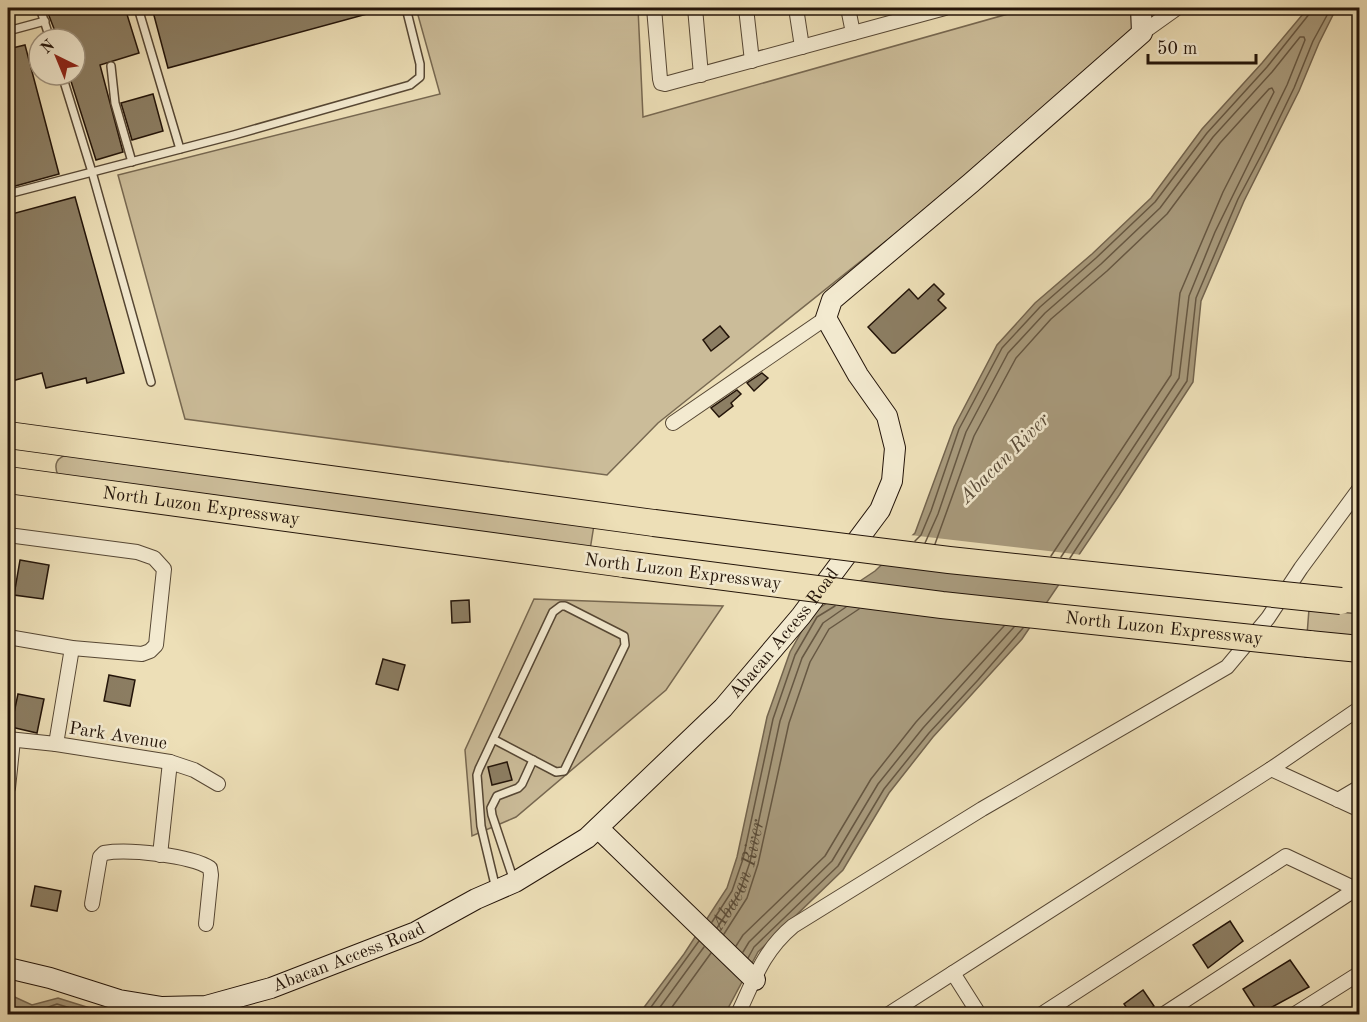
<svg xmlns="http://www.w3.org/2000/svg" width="1367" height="1022" font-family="'Old Standard TT',serif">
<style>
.green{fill:#cbbc99;stroke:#776851;stroke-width:1.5}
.water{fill:#a89a7c;stroke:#73644e;stroke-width:1.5}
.pier{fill:#eddfb7}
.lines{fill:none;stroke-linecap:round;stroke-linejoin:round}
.shore{stroke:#665742;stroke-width:1.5}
.building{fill:#8c7e63;stroke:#231409;stroke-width:1.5}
.lane-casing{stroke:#564734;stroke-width:10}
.street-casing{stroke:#564734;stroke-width:16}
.secondary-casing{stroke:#231409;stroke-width:22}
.highway-casing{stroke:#231409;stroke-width:28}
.lane{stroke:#f3ead0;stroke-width:7}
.street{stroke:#f3ead0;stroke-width:14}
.secondary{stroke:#f3ead0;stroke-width:20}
.highway{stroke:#eddfb7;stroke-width:26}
.highway-bridge-casing{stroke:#231409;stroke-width:28;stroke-linecap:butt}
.highway-bridge{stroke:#eddfb7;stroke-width:26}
.labels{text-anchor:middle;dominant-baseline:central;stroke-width:5;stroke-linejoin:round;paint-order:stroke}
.street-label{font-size:18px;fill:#231409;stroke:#f3ead0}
.water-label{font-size:20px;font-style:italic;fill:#584a37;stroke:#f3ead0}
</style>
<rect width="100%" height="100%" fill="#eddfb7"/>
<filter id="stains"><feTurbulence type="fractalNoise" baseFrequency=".00333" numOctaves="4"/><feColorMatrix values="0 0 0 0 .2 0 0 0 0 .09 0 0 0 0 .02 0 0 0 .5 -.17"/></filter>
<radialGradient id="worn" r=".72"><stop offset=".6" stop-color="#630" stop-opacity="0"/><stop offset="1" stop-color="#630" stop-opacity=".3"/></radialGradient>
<g class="green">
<polygon points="416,8 638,8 643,117 1022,10 1024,8 1178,8 658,423 607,475 185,419 118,175 440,94"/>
<path d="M 69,454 L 594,525 L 590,550 L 58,475 C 53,464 57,457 69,454 Z"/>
<polygon points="534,599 723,606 666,690 516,817 472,836 465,750"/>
<polygon points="1309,609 1359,614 1359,640 1307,635"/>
</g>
<g class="water">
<polygon points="1308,8 1340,8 1334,13 1319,43 1299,91 1244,201 1201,301 1193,382 1118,497 1022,639 933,737 889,793 843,870 758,952 726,1012 724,1014 639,1014 684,954 727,888 737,857 767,717 790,652 812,613 875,571 915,533 954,427 997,345 1035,303 1092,254 1151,198 1202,129 1262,63"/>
<polygon points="8,994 32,1005 58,998 109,1014 20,1014 8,1009"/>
</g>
<polygon class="pier" points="910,535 1083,555 1066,580 884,559"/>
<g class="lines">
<g class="shore">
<polyline points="915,541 921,535 931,511 959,429 1002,348 1040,307 1096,258 1155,202 1207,133 1267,67 1310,13 1311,8"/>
<polyline points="925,543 938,514 966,432 1008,353 1045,313 1101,264 1160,208 1213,137 1272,72 1300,37 1304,37 1305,40 1287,85 1215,232 1189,296 1179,378 1061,557"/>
<polyline points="935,544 974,436 1016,358 1051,319 1107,271 1167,214 1220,143 1269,89 1272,88 1274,92 1223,192 1180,293 1171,375 1051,556"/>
<polyline points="1070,558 1187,381 1196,298 1238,199 1264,150 1294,88 1313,41 1331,8"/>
<polyline points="712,922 732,891 743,859 773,719 795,655 817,617 835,606"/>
<path id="s1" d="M 717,928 L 739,894 L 750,862 L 780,721 L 802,658 L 823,623 L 846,607"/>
<polyline points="724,934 747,898 758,864 789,723 810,662 829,629 859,609"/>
<polyline points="736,946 743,935 825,856 871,779 916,722 1004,626"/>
<polyline points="743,952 749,942 832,861 878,784 923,728 1014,627"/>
<polyline points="748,958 754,947 838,866 884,789 929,733 978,680 1023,628"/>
<polyline points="20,1014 23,1009 40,1010 57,1004 90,1014"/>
<polyline points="646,1014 699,941"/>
<polyline points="655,1014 704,947"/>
<polyline points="667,1014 711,953"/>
</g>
</g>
<g class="building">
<polygon points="46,8 90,8 92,12 107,8 125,8 139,53 100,65 123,152 96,160 69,75 75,75 75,39 58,39"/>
<polygon points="152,8 377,8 378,11 168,68"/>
<polygon points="25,45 59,174 8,188 8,49"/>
<polygon points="153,94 163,131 132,140 121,103"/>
<polygon points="75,197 124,373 87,383 86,378 46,388 42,373 8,382 8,215"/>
<polygon points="934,284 944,294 938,300 946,308 895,353 892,353 868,327 909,289 918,299"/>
<polygon points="720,326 729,337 711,351 703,340"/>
<polygon points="762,373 768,378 754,391 747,383"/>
<polygon points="737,390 741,394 731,403 733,406 719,417 711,408"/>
<polygon points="20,560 49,565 43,599 14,595"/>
<polygon points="469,600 470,622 452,623 451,601"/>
<polygon points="383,659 405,665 398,690 376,684"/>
<polygon points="109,675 135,680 130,706 104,701"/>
<polygon points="18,694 44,699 37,733 11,727"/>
<polygon points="507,762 512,780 492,785 488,767"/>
<polygon points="35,886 61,891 57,911 31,906"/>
<polygon points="1230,921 1243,941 1208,968 1193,945"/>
<polygon points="1290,960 1309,987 1259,1014 1243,989"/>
<polygon points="1143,990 1154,1006 1142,1014 1131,1014 1124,1004"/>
</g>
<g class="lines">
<g class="lane-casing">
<g id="lane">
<polyline points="40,8 50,39"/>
<polyline points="138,8 180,149"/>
<polyline points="8,31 45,21"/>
<polyline points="111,66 115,103 132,162"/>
<polyline points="62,75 92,172 151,382"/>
<polyline points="8,194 234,135 410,85 420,77 420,64 406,8"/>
<polyline points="493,739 556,772 564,771 625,645 624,636 565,606 561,606 553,612 479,769 477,775 481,826 496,889"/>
<polyline points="514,881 492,815 491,808 497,796 518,788 522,784 533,760"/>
</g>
</g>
<g class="street-casing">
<g id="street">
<polyline points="654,8 660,79 661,83 665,84 945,8"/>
<polyline points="695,8 701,75"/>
<polyline points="746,8 752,61"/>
<polyline points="796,8 802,47"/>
<polyline points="848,8 853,33"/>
<polyline points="1142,33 1177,8"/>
<polyline points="673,423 826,318"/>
<polyline points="8,535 137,552 154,558 164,569 156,645 150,651 142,654 72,648 8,637"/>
<polyline points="8,739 56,744 170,762 194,770 218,784"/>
<polyline points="56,744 72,648"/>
<polyline points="1271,769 1360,810"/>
<polyline points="8,788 13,740"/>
<polyline points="1338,800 1360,787"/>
<polyline points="160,855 170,762"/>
<path d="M 92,904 L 100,857 L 104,853 C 128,849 190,855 210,868 L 211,875 L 206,924"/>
<polyline points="953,973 979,1014"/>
<path d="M 738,1014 C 754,980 763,951 793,926 L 982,809 L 1227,667 L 1268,618 L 1301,568 L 1360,488"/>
<polyline points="889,1014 1271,769 1360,708"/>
<polyline points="1042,1014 1286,856 1360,891"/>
<polyline points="1164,1014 1356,889"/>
<polyline points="1295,1014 1360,973"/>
</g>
</g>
<g class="secondary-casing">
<g id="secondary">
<polyline points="598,828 755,980"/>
<path id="s2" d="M 8,968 L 50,978 L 119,1000 L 162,1007 L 206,1006 L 271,988 L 416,932 L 476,899 L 515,882 L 587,838 L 723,708 L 801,616 L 880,510 L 892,481 L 895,448 L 887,416 L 858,375 L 826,318 L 832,300 L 971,183 L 1142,33 L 1141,8"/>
</g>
</g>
<g class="highway-casing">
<g id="highway">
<polyline points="8,435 654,523"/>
<path id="s3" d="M 8,480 L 624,564"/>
<polyline points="1309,644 1360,649"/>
</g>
</g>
<use href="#lane" class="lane"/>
<use href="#street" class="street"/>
<use href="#secondary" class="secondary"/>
<use href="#highway" class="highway"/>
<g class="highway-bridge-casing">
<g id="highway-bridge">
<polyline points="654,523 949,560 1341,601"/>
<path id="s4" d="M 624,564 L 942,605 L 1309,644"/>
</g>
</g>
<use href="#highway-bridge" class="highway-bridge"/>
</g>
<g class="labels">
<g class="street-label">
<text stroke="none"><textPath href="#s3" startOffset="195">North Luzon Expressway</textPath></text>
<text transform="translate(683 572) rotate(7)">North Luzon Expressway</text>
<text stroke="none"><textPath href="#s4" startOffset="544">North Luzon Expressway</textPath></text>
<text stroke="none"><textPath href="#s2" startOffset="906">Abacan Access Road</textPath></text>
<text transform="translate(118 736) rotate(9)">Park Avenue</text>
<text stroke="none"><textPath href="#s2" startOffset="354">Abacan Access Road</textPath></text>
</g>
<g class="water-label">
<text transform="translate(1005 459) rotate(-45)">Abacan River</text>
<text stroke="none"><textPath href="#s1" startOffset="58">Abacan River</textPath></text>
</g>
</g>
<rect width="1367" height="1022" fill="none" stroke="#eddfb7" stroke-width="30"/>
<rect x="9" y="9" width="1349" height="1004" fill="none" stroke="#231409" stroke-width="3"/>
<rect x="15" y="15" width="1337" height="992" fill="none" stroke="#231409" stroke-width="1.5"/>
<g transform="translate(57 57) rotate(317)"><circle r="28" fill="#f3ead0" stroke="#a09480" stroke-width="1.5"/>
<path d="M0-4.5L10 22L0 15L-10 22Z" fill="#8f2418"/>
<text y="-9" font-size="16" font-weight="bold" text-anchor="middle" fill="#231409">N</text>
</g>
<path d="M1148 54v9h108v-9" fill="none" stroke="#231409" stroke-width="3"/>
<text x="1157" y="54" font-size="18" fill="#231409" stroke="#f3ead0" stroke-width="4.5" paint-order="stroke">50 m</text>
<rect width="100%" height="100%" filter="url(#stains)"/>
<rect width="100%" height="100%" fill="url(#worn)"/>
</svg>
